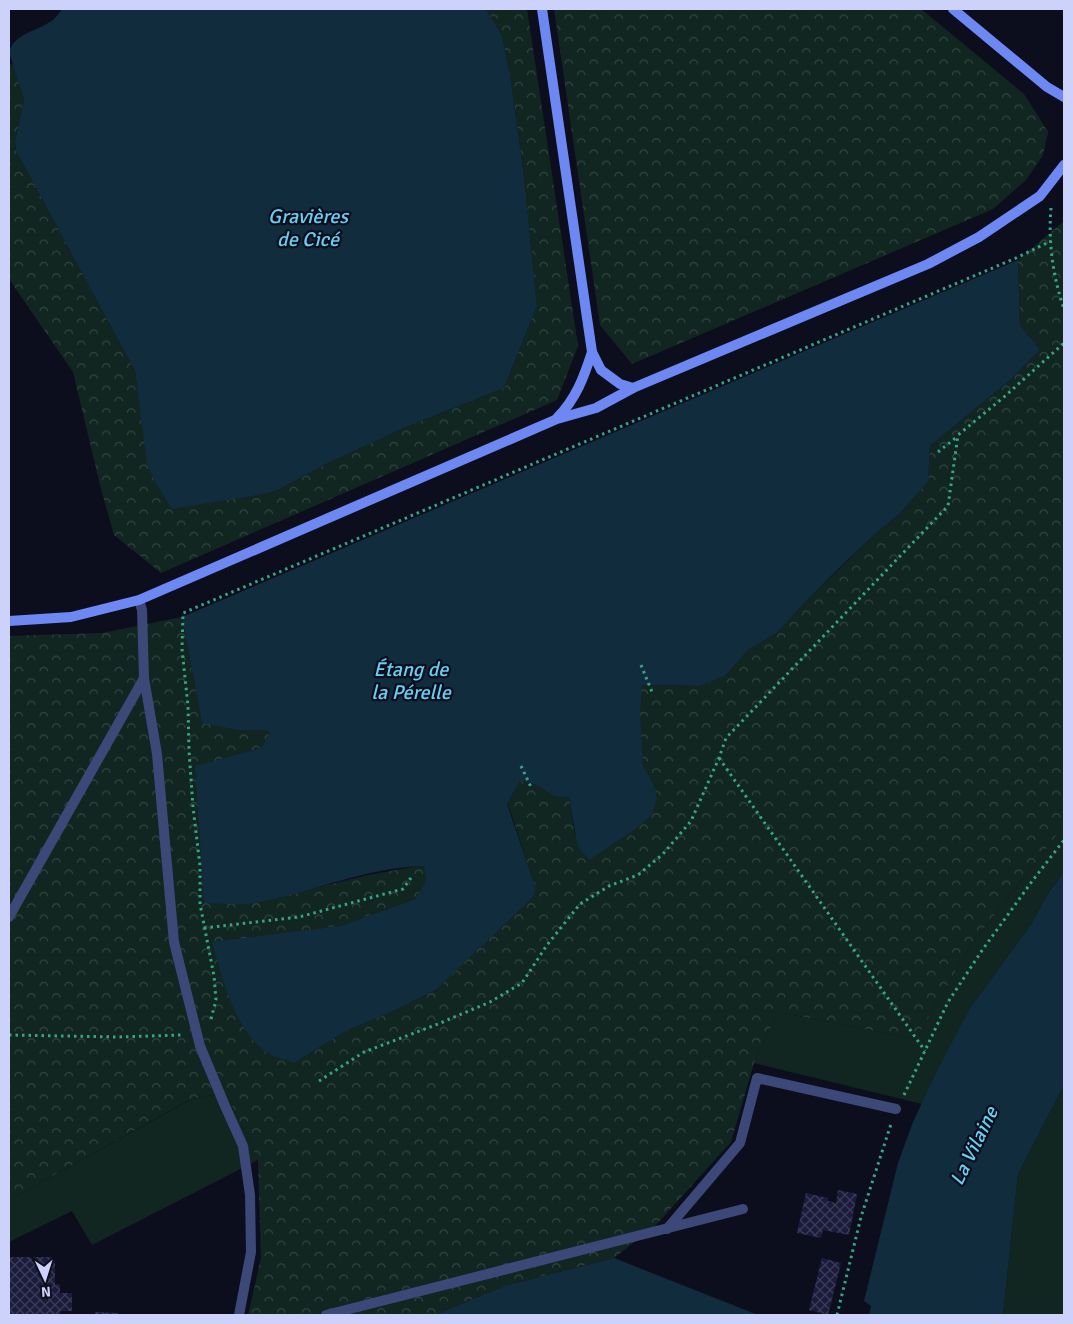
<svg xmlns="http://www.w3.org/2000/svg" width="1073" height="1324" font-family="Signika,sans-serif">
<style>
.grass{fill:#112620}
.forest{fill:url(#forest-crowns)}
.water{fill:#112c3d}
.building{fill:url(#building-cross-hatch)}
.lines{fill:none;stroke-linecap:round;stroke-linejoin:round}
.path{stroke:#37a585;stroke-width:3;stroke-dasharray:2.5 4;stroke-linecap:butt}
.minor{stroke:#3c4878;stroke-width:10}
.secondary{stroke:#6d88f2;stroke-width:10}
.labels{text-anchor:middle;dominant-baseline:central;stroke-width:4.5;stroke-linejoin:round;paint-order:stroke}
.water-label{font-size:20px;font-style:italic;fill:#65d0f1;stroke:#0d0e1d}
</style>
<defs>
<pattern id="forest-crowns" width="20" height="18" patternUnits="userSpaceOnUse" patternTransform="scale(1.25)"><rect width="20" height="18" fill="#112620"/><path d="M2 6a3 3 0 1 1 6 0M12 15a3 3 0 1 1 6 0" fill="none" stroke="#324541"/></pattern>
<pattern id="building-cross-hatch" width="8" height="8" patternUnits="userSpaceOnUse" patternTransform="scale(1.25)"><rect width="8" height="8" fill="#1b1c3c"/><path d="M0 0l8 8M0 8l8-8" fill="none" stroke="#3b3c59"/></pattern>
</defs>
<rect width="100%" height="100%" fill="#0d0e1d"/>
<g class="grass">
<polygon points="1064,826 1064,872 1047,895 1032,923 970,1008 922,1104 754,1063 778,1012 916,1039 969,948"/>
<polygon points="1064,1085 1064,1315 1003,1315 1018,1174"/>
<polygon points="226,1093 258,1160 92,1245 72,1211 9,1242 9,1200 192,1099"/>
</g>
<g class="forest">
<polygon points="486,9 527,9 578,346 557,400 161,573 114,535 101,489 73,372 9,279 9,64 14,65 24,100 15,141 16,151 135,371 141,412 200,504 265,494 280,489 328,463 411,425 504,388 537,306 524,176 511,81 502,35"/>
<polygon points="554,9 921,9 1024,94 1048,132 1043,155 1026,180 993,209 632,364 600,325"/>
<path d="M 1064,221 L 1064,826 L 969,948 L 916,1039 L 778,1012 L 754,1063 L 731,1142 L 656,1225 L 614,1258 L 504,1286 L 435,1315 L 248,1315 L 261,1258 L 258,1160 L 226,1093 L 191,1099 L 9,1200 L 9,636 L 102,633 L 182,617 L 202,722 L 237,730 L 265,730 L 271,731 L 261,748 L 195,767 L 253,903 L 368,875 L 424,865 L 427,881 L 415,899 L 340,926 L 298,932 L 294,1063 L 348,1030 L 389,1013 L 436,990 L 535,893 L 535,886 L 511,813 L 507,804 L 520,781 C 525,782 531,783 536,785 C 550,792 552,799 569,797 L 575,835 L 657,799 C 656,785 645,776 643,763 C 638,737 640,710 641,685 L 700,686 L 725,676 L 748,650 L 777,633 L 805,602 L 874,535 L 899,514 L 928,482 L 930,446 L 1009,381 L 1040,350 L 1020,325 L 1018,260 Z"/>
</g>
<g class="water">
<path d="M 62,9 L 486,9 L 502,35 L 511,81 L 524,176 L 537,306 L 504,388 L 411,425 L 328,463 L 280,489 L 265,494 L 172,509 L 155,482 L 147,464 L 135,371 L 16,151 L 15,141 L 24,100 L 9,52 C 15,32 40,31 54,19 C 57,16 60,12 62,9 Z"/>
<path d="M 1018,260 L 1020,325 L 1040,350 L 1009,381 L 930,446 L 928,482 L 899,514 L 874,535 L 837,570 L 805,602 L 777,633 L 748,650 L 725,676 L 700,686 L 642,685 L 640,716 L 643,765 L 656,790 L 657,799 L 652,815 L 634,830 L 589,860 L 579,848 L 577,843 L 569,797 C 551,799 550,792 536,785 C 531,783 525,782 520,781 L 507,804 L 535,886 L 535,893 L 532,898 L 436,990 L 389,1013 L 348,1030 L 294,1063 C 284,1059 270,1056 262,1049 C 233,1025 222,976 212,942 L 340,926 L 415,899 L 426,881 L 424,866 C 366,867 311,893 254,903 C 238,906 220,903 204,903 L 195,766 L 261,748 L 270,732 L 265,730 L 237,730 L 202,723 L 182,617 Z"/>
<polygon points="1064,872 1064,1085 1018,1174 1003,1315 869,1315 871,1306 864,1301 898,1163 913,1122 937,1071 970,1008 1032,923 1047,895"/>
<polygon points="614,1258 758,1315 435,1315 504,1286"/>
</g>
<g class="building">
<polygon points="838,1190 857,1194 849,1235 823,1230 821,1238 797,1233 806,1193 828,1198 828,1201 836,1203"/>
<polygon points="9,1257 55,1257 55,1285 60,1284 60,1293 72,1293 72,1311 60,1311 60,1315 9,1315"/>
<polygon points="822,1258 841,1263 828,1315 809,1310"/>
<polygon points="95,1312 118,1313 118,1315 95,1315"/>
</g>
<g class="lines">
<g class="path">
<path d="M 1051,208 C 1048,242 1053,277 1064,309"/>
<polyline points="938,452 958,436"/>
<polyline points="641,665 652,692"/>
<polyline points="719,758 925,1051"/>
<polyline points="521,766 532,789"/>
<polyline points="204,928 299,917 403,889 413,875"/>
<polyline points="211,1019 216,1000 214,976 200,904 200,866 193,807 189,751 188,706 182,649 183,613 1016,258 1051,241"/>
<polyline points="9,1035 118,1037 181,1035"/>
<polyline points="319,1081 364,1052 438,1024 490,1002 522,983 547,945 580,904 609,886 638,875 663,854 691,821 719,758 726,738 948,506 958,435 1004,397 1064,343"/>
<polyline points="904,1095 948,1002 983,949 1033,880 1064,840"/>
<polyline points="837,1315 861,1217 891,1124"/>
</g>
<g class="minor">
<polyline points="139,600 142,610 144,678 157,754 174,942 200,1046 225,1106 243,1146 250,1195 251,1252 239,1315"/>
<polyline points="9,917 144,678"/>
<polyline points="667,1229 740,1143 757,1078 896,1109"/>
<polyline points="326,1315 743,1209"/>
</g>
<g class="secondary">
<polyline points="542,9 592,352 601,370 620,384 633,388"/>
<polyline points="953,9 1047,87 1064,97"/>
<path d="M 557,418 C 576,399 584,377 592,352"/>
<polyline points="9,621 71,617 139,600 557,419 596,408 633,388 928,264 979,237 1040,196 1064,165"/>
</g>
</g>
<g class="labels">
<g class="water-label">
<text x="308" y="216">Gravières<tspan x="308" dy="23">de Cicé</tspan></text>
<text x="411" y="669">Étang de<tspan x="411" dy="23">la Pérelle</tspan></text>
<text transform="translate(974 1146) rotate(-64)">La Vilaine</text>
</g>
</g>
<rect width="1073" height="1324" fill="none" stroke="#cdd2fb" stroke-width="20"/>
<g transform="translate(45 1279) rotate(176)" stroke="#0d0e1d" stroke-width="4" paint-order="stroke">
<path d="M0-4L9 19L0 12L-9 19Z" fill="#cdd2fb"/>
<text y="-8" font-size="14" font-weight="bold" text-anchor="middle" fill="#cdd2fb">N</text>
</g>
</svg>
